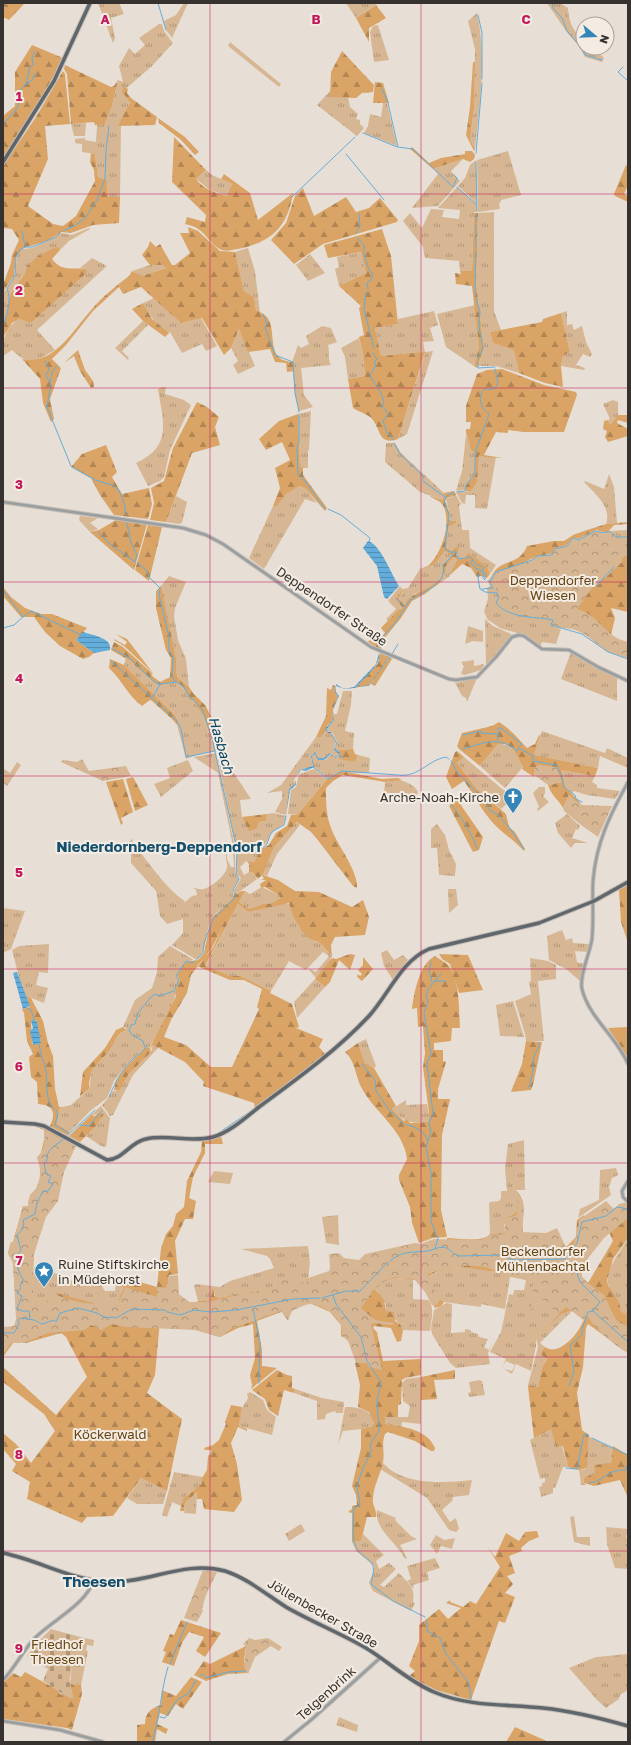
<svg xmlns="http://www.w3.org/2000/svg" width="631" height="1745" font-family="'Golos Text',sans-serif">
<style>
.grass{fill:url(#grass-tufts)}
.forest{fill:url(#forest-firs);fill-rule:evenodd}
.cemetery{fill:url(#cemetery-stones)}
.park{fill:url(#park-crowns)}
.pitch{fill:#d7b793}
.water{fill:url(#water-rules)}
.lines{fill:none;stroke-linecap:round;stroke-linejoin:round}
.stream{stroke:#63addb;stroke-width:1}
.minor-casing{stroke:#c3bcb5;stroke-width:4.5}
.major-casing{stroke:#c3bcb5;stroke-width:5.5}
.minor{stroke:#999ea1;stroke-width:2.5}
.major{stroke:#5f676c;stroke-width:3.5}
.grid{fill:none;stroke:#c2185b;stroke-width:1;stroke-opacity:0.55}
.labels{text-anchor:middle;dominant-baseline:central;stroke-width:4;stroke-linejoin:round;paint-order:stroke}
.park-label{font-size:13px;fill:#664312;stroke:#f4ece3}
.street-label{font-size:13px;fill:#35322f;stroke:#f4ece3}
.poi-label{font-size:13px;fill:#35322f;stroke:#f4ece3;text-anchor:end}
.water-label{font-size:14px;font-style:italic;fill:#074564;stroke:#f4ece3}
.quarter-label{font-size:15px;font-weight:bold;fill:#124e6e;stroke:#f4ece3}
.grid-label{font-size:13px;text-anchor:middle;font-weight:bold;fill:#c2185b;stroke:#f4ece3;stroke-width:4;stroke-linejoin:round;paint-order:stroke}
</style>
<defs>
<pattern id="grass-tufts" width="24" height="20" patternUnits="userSpaceOnUse"><rect width="24" height="20" fill="#d7b793"/><path d="M3 7l-1-3M5 7V3M7 7l1-3M15 17l-1-3M17 17v-4M19 17l1-3" fill="none" stroke="#af9578"/></pattern>
<pattern id="forest-firs" width="22" height="20" patternUnits="userSpaceOnUse"><rect width="22" height="20" fill="#d9a466"/><path d="M5 1l3.5 6h-7zM16 11l3.5 6h-7z" fill="#b18654"/></pattern>
<pattern id="cemetery-stones" width="16" height="16" patternUnits="userSpaceOnUse"><rect width="16" height="16" fill="#d7b793"/><path d="M2 7V4a2 2 0 0 1 4 0v3zM10 15v-3a2 2 0 0 1 4 0v3z" fill="#af9578"/></pattern>
<pattern id="park-crowns" width="20" height="18" patternUnits="userSpaceOnUse"><rect width="20" height="18" fill="#d7b793"/><path d="M2 6a3 3 0 1 1 6 0M12 15a3 3 0 1 1 6 0" fill="none" stroke="#af9578"/></pattern>
<pattern id="water-rules" width="6" height="5" patternUnits="userSpaceOnUse"><rect width="6" height="5" fill="#63addb"/><path d="M0 2.5h6" fill="none" stroke="#528db2"/></pattern>
</defs>
<rect width="100%" height="100%" fill="#e7dfd6"/>
<g class="grass">
<polygon points="98,3 119,3 124,14 111,18 115,38 113,43"/>
<polygon points="184,3 188,3 172,38 166,30 164,21 176,15"/>
<polygon points="346,3 377,3 377,4 356,18"/>
<path d="M 547,3 L 560,3 L 568,8 C 569,20 571,29 581,37 L 578,45 L 566,31 Z"/>
<path d="M 477,13 C 487,57 480,104 475,149 L 470,140 L 474,108 L 475,49 L 468,21 Z"/>
<polygon points="159,24 162,24 164,31 173,43 152,66 122,92 130,101 119,126 121,126 120,197 108,197 107,180 98,177 95,154 82,152 82,144 75,143 75,139 85,138 85,140 96,142 97,125 104,124 112,106 118,80 123,82 119,66 129,48 135,54 145,45 139,38"/>
<polygon points="378,25 389,60 374,62 370,32 373,26"/>
<polygon points="582,39 583,48 594,48 604,58 602,62 585,57 579,46"/>
<polygon points="230,42 281,84 279,87 228,46"/>
<polygon points="331,90 331,97 348,97 350,107 358,114 356,119 360,120 360,124 364,128 357,136 317,105"/>
<polygon points="383,103 387,103 397,146 364,133 368,126 370,114 381,117"/>
<polygon points="86,123 85,136 74,136 71,124"/>
<polygon points="508,151 521,195 501,200 501,202 499,203 500,209 478,212 477,160"/>
<polygon points="463,159 451,171 460,181 438,206 412,208 438,174 433,169"/>
<polygon points="476,160 477,204 458,186 465,178 470,165"/>
<polygon points="206,170 212,175 232,184 228,196 210,190 196,179"/>
<polygon points="457,187 477,205 477,212 474,212 472,271 460,271 459,261 425,258 423,247 403,221 410,213 422,228 431,209 444,210 442,217 459,219 460,210 438,208"/>
<polygon points="494,212 494,311 501,330 490,332 493,343 514,349 519,373 496,366 478,366 484,349 476,283 478,213"/>
<polygon points="89,228 90,229 69,241 60,250 58,246 27,266 24,275 10,294 7,313 3,325 3,292 7,289 9,292 7,288 15,276 17,257 19,252 23,249 32,248 56,237 61,233 72,235"/>
<polygon points="248,248 255,271 260,313 256,310 254,297 244,291 235,252"/>
<polygon points="361,252 366,273 339,286 335,269 339,267 337,257"/>
<polygon points="310,254 325,273 308,281 296,265"/>
<path d="M 92,258 L 107,266 L 37,330 L 55,350 C 35,361 30,367 12,350 L 3,356 C 3,340 4,328 19,319 L 31,323 L 88,272 L 85,269 L 80,268 Z"/>
<polygon points="150,265 164,265 166,268 142,276 132,271"/>
<path d="M 154,298 L 181,323 L 201,318 L 217,346 L 206,351 L 202,344 L 182,353 L 170,332 L 169,333 C 156,325 150,316 143,303 Z"/>
<polygon points="475,305 479,347 474,366 446,347 437,314"/>
<polygon points="434,311 438,325 430,328 434,341 423,342 425,352 433,351 407,434 398,439 425,353 381,356 375,328 398,324 398,319"/>
<polygon points="567,311 567,325 572,324 574,330 582,326 586,342 592,354 590,357 583,354 576,365 585,368 584,370 561,366 563,356 570,352 561,313"/>
<polygon points="143,321 148,325 122,351 129,358 128,360 115,348"/>
<path d="M 322,326 L 331,328 L 337,342 L 328,345 C 330,351 327,358 331,365 L 301,368 L 304,395 L 313,407 L 299,411 L 295,394 L 292,362 L 298,345 L 301,348 L 309,344 L 306,336 Z"/>
<polygon points="239,329 255,366 238,374 233,365 238,361 231,348"/>
<polygon points="359,338 363,354 365,376 348,379 345,357 341,348"/>
<path d="M 162,387 L 166,387 L 165,394 L 184,400 L 191,405 L 170,450 L 164,477 L 160,481 L 148,486 L 136,463 C 173,446 163,422 158,389 Z"/>
<polygon points="613,400 618,402 618,415 611,424 609,423 608,420 610,419 603,404"/>
<polygon points="311,411 309,450 308,451 308,468 300,468 298,414"/>
<polygon points="466,435 470,442 470,449 475,453 474,476 466,485 466,490 456,491 462,471"/>
<polygon points="386,443 395,443 401,453 444,493 443,500 420,492 385,462"/>
<polygon points="479,454 484,457 496,457 487,509 475,508 475,495 466,495 465,504 462,503 456,492 471,491"/>
<path d="M 609,474 L 614,487 L 617,523 L 606,524 C 612,507 595,494 584,482 L 585,481 L 604,489 Z"/>
<path d="M 299,486 L 306,489 L 317,503 L 305,499 L 264,569 L 249,558 L 273,506 L 276,507 C 281,498 289,489 299,486 Z"/>
<polygon points="456,495 461,504 459,506 462,530 469,530 470,548 496,565 490,574 486,565 468,554 464,559 459,559 455,548 451,551 446,547 448,527 457,523 456,521 449,520 450,516 446,499"/>
<polygon points="176,496 187,502 182,523 179,524 166,522"/>
<polygon points="80,516 98,518 90,523 98,529 90,532 79,520"/>
<path d="M 628,530 L 628,555 L 613,566 L 608,630 L 614,638 L 628,642 L 628,658 C 608,654 601,643 584,634 C 574,628 561,627 550,625 L 561,629 L 556,644 L 542,642 L 540,647 L 527,636 L 500,628 L 487,619 L 484,611 L 488,599 L 487,588 L 490,586 L 488,581 L 493,573 L 532,560 L 537,556 L 551,555 L 555,550 L 568,545 L 573,539 L 579,540 L 595,531 L 605,534 L 609,531 Z"/>
<polygon points="445,551 451,553 452,555 443,565 443,574 446,566 454,557 457,560 453,570 449,575 450,576 433,588 440,580 432,586 414,594 405,604 399,599 403,592 395,599 403,608 399,609 388,621 386,619 396,609 388,601 400,586 402,589 408,588 420,569 429,565 432,567"/>
<polygon points="169,576 186,582 175,608 174,616 178,640 186,659 189,687 178,678 176,671 176,658 162,595 161,586"/>
<polygon points="485,619 493,626 511,634 511,636 496,656 486,665"/>
<polygon points="468,626 483,631 483,642 473,641 465,644"/>
<polygon points="571,652 617,677 617,701 561,679"/>
<polygon points="126,658 160,685 177,682 183,687 190,700 193,700 201,710 215,751 196,755 186,759 177,725 179,722 174,714 124,665"/>
<polygon points="474,660 474,666 484,664 481,670 465,675 461,674 464,666 461,662"/>
<polygon points="477,678 467,702 466,698 462,696 455,683"/>
<polygon points="343,691 352,691 351,705 345,731 354,733 353,749 337,750 335,748 337,742 332,732 329,732 327,729 334,720 334,714 337,714"/>
<polygon points="327,731 331,733 336,741 334,747 339,754 336,757 331,753 324,758 319,759 314,753 311,757 313,766 300,770 294,780 295,784 290,788 286,815 275,812 282,799 282,791 267,793 281,785 316,737 320,738 324,732"/>
<polygon points="542,731 605,753 607,748 628,758 628,768 600,756 598,768 535,755 533,753"/>
<polygon points="501,743 513,749 523,767 505,788 480,766 498,744"/>
<polygon points="220,752 251,799 240,800 242,817 249,830 259,822 266,821 267,814 273,813 286,816 283,825 273,831 266,843 260,849 252,846 245,850 236,849 217,753"/>
<path d="M 216,753 L 235,848 L 235,873 L 239,879 L 233,889 C 233,891 234,893 233,895 C 232,905 217,910 213,917 C 204,931 209,949 197,960 L 172,945 L 183,933 L 183,919 L 167,924 L 160,916 L 156,891 L 131,863 L 131,853 L 127,850 L 126,845 L 133,838 L 132,841 C 145,858 167,890 185,901 L 184,903 L 192,896 L 197,895 L 196,890 L 193,888 C 197,888 200,890 203,889 C 210,888 225,876 227,868 C 228,862 224,860 227,849 L 227,859 L 231,867 L 234,867 L 233,846 L 218,773 L 194,757 Z"/>
<path d="M 315,754 L 320,760 L 325,760 L 332,754 L 336,758 L 338,757 L 355,762 L 358,755 L 370,758 L 369,773 C 353,774 342,769 328,778 L 313,767 L 312,756 Z"/>
<polygon points="464,757 513,798 501,809 477,789 457,763"/>
<polygon points="188,760 193,771 161,797 154,784 170,778 167,768"/>
<polygon points="17,762 21,765 7,786 3,783 4,769 10,773"/>
<polygon points="314,769 327,779 297,815 288,814 291,790 296,787 299,774"/>
<polygon points="562,769 595,776 592,782 597,785 597,788 620,791 615,799 587,795 574,791 572,793 565,786"/>
<path d="M 398,780 C 405,781 415,785 418,792 L 415,799 L 405,801 L 404,793 L 384,793 L 385,782 Z"/>
<polygon points="539,787 545,787 545,793 543,796 549,802 538,811 537,809 539,807 533,793"/>
<polygon points="567,814 580,826 578,830 576,829 572,838 588,843 575,843 571,848 558,833 555,823"/>
<polygon points="297,822 300,825 277,854 267,876 263,875 274,847"/>
<polygon points="437,824 445,835 449,850 456,864 455,876 439,875 437,848 431,848 431,829"/>
<polygon points="250,849 260,851 254,862 246,861 240,867 244,875 251,871 257,879 236,894 234,890 241,878 236,873 237,853"/>
<polygon points="262,887 280,896 280,898 270,904 263,904 249,909 239,902 245,891 250,894"/>
<polygon points="448,889 456,889 458,905 449,913"/>
<polygon points="285,903 291,905 292,910 315,941 320,943 332,956 329,963 316,978 309,970 310,969 316,972 329,956 323,952 306,970 289,961 271,991 241,976 230,976 205,967 238,904 248,912"/>
<polygon points="3,908 25,911 11,949 3,953"/>
<polygon points="562,930 566,940 572,938 573,943 589,944 587,952 575,951 577,962 584,964 580,981 566,969 549,960 547,936"/>
<polygon points="49,944 48,973 39,972 36,985 48,988 44,1003 26,996 20,981 12,950 19,946"/>
<path d="M 170,946 L 194,960 L 186,962 L 177,975 L 180,980 C 174,1002 164,1027 149,1048 L 147,1047 L 143,1049 L 124,1068 L 114,1081 L 107,1098 L 90,1111 L 70,1132 L 57,1124 L 59,1110 L 62,1107 L 71,1105 L 89,1089 L 92,1070 L 110,1050 L 118,1035 L 125,1031 L 126,1028 L 123,1027 L 135,1000 L 152,988 L 157,972 L 158,957 Z"/>
<polygon points="387,950 394,960 403,955 408,960 393,980 384,966 381,953"/>
<polygon points="530,958 548,961 556,965 556,979 538,981 544,1041 526,1041 525,1034 515,1001 531,994 529,982 531,981"/>
<polygon points="315,979 325,987 297,1018 294,1002"/>
<polygon points="513,1001 524,1037 500,1036 496,1005"/>
<polygon points="366,1039 376,1066 374,1068 365,1063 358,1043"/>
<polygon points="153,1044 159,1047 133,1075 113,1115 110,1116 102,1105 108,1098 113,1091 119,1091 126,1077 151,1052"/>
<path d="M 406,1100 L 406,1105 L 427,1104 L 429,1115 L 428,1122 C 408,1123 406,1123 392,1109 Z"/>
<polygon points="101,1106 110,1118 106,1147 101,1146 86,1136 96,1126 103,1114 91,1115"/>
<polygon points="524,1140 525,1190 516,1190 518,1202 516,1214 511,1215 504,1225 505,1233 490,1234 489,1204 490,1202 499,1201 501,1198 501,1191 507,1191 505,1169 508,1144"/>
<polygon points="616,1168 618,1175 612,1178 609,1187 611,1195 578,1218 580,1209 599,1200 600,1170"/>
<polygon points="338,1215 339,1245 326,1243 322,1217"/>
<path d="M 628,1238 L 628,1309 L 625,1314 L 621,1311 C 619,1300 613,1296 609,1286 C 602,1271 622,1251 628,1238 Z"/>
<polygon points="308,1246 310,1262 308,1280 319,1286 275,1283 274,1286 270,1288 218,1298 215,1298 214,1290 212,1290 209,1301 198,1301 194,1286 196,1284 220,1287 230,1281 274,1268 270,1259 267,1256 241,1249"/>
<polygon points="34,1267 64,1276 63,1279 67,1280 101,1285 105,1291 115,1291 116,1281 125,1281 121,1292 125,1304 45,1304 38,1301 32,1288"/>
<polygon points="470,1267 495,1272 510,1272 534,1282 531,1313 541,1298 559,1314 538,1338 561,1313 571,1310 586,1317 583,1320 572,1311 540,1343 545,1347 540,1353 547,1358 542,1367 538,1387 528,1385 538,1347 536,1338 536,1346 531,1371 516,1364 512,1374 504,1369 512,1371 515,1365 506,1361 502,1368 506,1359 490,1352 501,1332 509,1294 513,1295 514,1290 524,1290 526,1280 510,1277 505,1309 481,1304 481,1307 444,1302 439,1298 427,1282 428,1277 445,1268"/>
<path d="M 389,1278 L 413,1279 L 413,1299 L 429,1300 C 435,1309 431,1321 430,1331 L 403,1330 L 400,1324 L 386,1311 L 386,1305 L 375,1288 Z"/>
<polygon points="446,1303 452,1304 451,1333 465,1332 465,1329 471,1330 471,1332 478,1334 479,1337 488,1339 484,1347 489,1350 496,1337 488,1353 490,1364 456,1368 450,1363 432,1334 431,1328 434,1310"/>
<polygon points="421,1377 421,1424 402,1422 401,1427 385,1424 385,1417 408,1417 410,1406 403,1401 402,1383 406,1379"/>
<polygon points="479,1380 482,1381 485,1395 469,1397 468,1393 471,1392 469,1382"/>
<polygon points="295,1389 322,1398 344,1402 343,1413 336,1413 335,1411 326,1414 325,1419 317,1420 317,1401 294,1393"/>
<polygon points="250,1392 263,1400 267,1410 276,1417 272,1435 239,1426 241,1410 248,1398 247,1394"/>
<path d="M 345,1407 C 358,1407 374,1409 374,1426 L 371,1428 L 343,1431 L 338,1445 Z"/>
<polygon points="551,1428 556,1447 562,1446 568,1467 563,1467 555,1488 553,1488 553,1493 541,1497 539,1487 542,1486 542,1483 545,1482 545,1478 540,1479 530,1440"/>
<polygon points="589,1437 613,1448 611,1463 591,1476 584,1478 584,1483 586,1485 581,1485 579,1470 586,1469"/>
<path d="M 383,1463 C 404,1486 444,1483 472,1480 L 469,1495 L 453,1497 L 452,1501 L 442,1510 L 450,1522 L 456,1518 L 459,1529 L 456,1532 L 449,1530 L 427,1498 L 380,1469 Z"/>
<path d="M 174,1472 L 203,1477 L 200,1486 C 191,1492 184,1495 181,1506 L 172,1502 L 167,1517 L 162,1515 Z"/>
<polygon points="141,1478 167,1491 163,1504 137,1504 127,1498"/>
<polygon points="197,1492 196,1514 184,1513 185,1503"/>
<path d="M 377,1510 L 396,1518 L 395,1520 L 411,1536 L 417,1539 L 400,1545 L 407,1558 L 405,1559 C 397,1542 374,1530 377,1510 Z"/>
<polygon points="574,1516 577,1537 590,1537 590,1546 574,1542 570,1517"/>
<polygon points="606,1527 628,1529 626,1538 628,1537 628,1569 615,1568 607,1544"/>
<path d="M 363,1534 L 384,1555 L 376,1561 L 379,1569 L 389,1563 L 396,1569 L 380,1585 L 384,1587 L 399,1573 C 408,1583 416,1588 413,1602 L 415,1603 L 411,1611 L 373,1591 L 369,1583 L 374,1570 L 374,1566 L 356,1551 L 352,1542 L 361,1541 Z"/>
<polygon points="436,1535 444,1540 455,1538 452,1549 441,1546 437,1554 430,1545"/>
<polygon points="435,1558 440,1568 427,1572 429,1580 413,1585 414,1589 407,1581 411,1579 407,1566"/>
<polygon points="84,1638 94,1640 93,1646 87,1645 86,1651 88,1651 81,1685 70,1684 72,1666"/>
<polygon points="628,1654 628,1690 620,1695 619,1699 606,1708 597,1700 569,1668 596,1657"/>
<polygon points="339,1717 358,1725 357,1732 336,1725"/>
</g>
<g class="forest">
<polygon points="3,3 25,3 9,20 3,17"/>
<polygon points="376,5 386,18 369,28 369,42 356,18"/>
<polygon points="32,45 63,58 43,96 3,157 3,116 15,106 15,72"/>
<polygon points="342,51 372,83 374,85 373,92 362,93 356,98 330,97 331,72"/>
<polygon points="473,62 475,62 474,108 470,140 475,149 474,151 466,135 470,107"/>
<polygon points="65,65 111,87 114,86 118,80 112,106 104,125 95,125 94,122 71,124 67,74 64,69"/>
<path d="M 63,71 L 65,74 L 70,124 L 45,126 L 48,159 L 28,206 L 53,224 L 63,226 L 76,216 L 95,181 L 94,170 L 90,162 L 91,153 L 95,154 L 98,177 L 107,180 L 108,197 L 120,197 L 119,223 L 93,225 L 71,233 L 61,232 C 49,242 37,244 23,248 L 16,257 L 14,276 L 3,292 L 3,285 L 11,263 L 12,255 L 19,240 L 12,229 L 3,228 L 3,166 L 36,117 Z"/>
<polygon points="124,82 124,87 128,89 127,93 131,98 157,117 155,125 118,126 130,102 122,92"/>
<polygon points="375,82 383,83 389,103 373,103"/>
<polygon points="158,118 185,137 199,152 195,155 181,140 159,123"/>
<path d="M 174,137 L 206,170 L 196,179 C 203,189 216,193 227,196 L 232,184 L 221,179 L 224,174 L 250,193 L 258,220 L 293,193 C 288,225 274,240 243,248 C 236,249 228,252 222,250 C 207,244 207,228 185,224 L 187,217 L 205,222 L 206,215 L 172,182 Z"/>
<polygon points="412,147 429,163 441,158 465,154 465,151 472,151 475,155 474,159 470,162 463,159 433,169 410,149"/>
<polygon points="626,165 628,166 628,185 624,194 628,196 628,202 615,196 614,194"/>
<polygon points="303,188 314,216 346,197 356,212 369,208 380,198 398,220 397,222 323,244 294,264 271,240 286,223 295,196"/>
<polygon points="474,213 478,213 476,283 484,349 477,368 474,366 479,347 472,286 456,284 455,273 461,274 460,271 472,271"/>
<path d="M 188,227 L 198,231 L 220,251 L 235,252 L 244,291 L 254,297 L 256,310 C 260,312 264,314 267,317 C 278,331 264,361 293,362 L 294,371 L 287,372 L 286,363 L 275,362 L 270,349 L 248,352 L 239,329 L 231,348 L 224,355 L 202,318 L 181,323 L 141,287 L 123,294 L 119,287 L 93,311 L 66,345 L 52,359 L 61,368 L 50,399 L 54,419 L 51,422 L 43,403 L 40,379 L 22,359 C 54,366 73,330 92,309 C 103,296 116,286 129,276 L 132,271 L 142,276 L 166,268 L 163,265 L 150,265 L 142,255 L 148,247 L 150,241 L 156,247 L 160,244 L 172,265 L 175,265 L 190,253 L 180,233 L 189,233 Z"/>
<path d="M 382,229 L 391,256 L 398,324 L 375,328 L 381,356 L 425,352 L 398,439 C 378,446 381,429 372,419 C 368,414 359,412 353,408 L 348,379 L 365,376 L 363,354 L 359,337 L 364,335 L 359,308 L 361,306 L 339,286 L 366,273 L 361,252 L 328,258 L 324,245 Z"/>
<path d="M 58,246 L 60,250 L 52,259 C 62,272 70,267 85,269 L 88,272 L 31,323 L 19,319 L 12,323 L 3,337 L 3,325 L 7,313 L 10,294 L 24,275 L 27,266 L 38,256 Z"/>
<polygon points="143,303 152,319 169,333 165,337 143,321 132,309"/>
<polygon points="561,313 570,352 563,356 561,366 563,387 545,383 519,373 514,350 493,343 490,332 542,322 543,319"/>
<polygon points="78,350 85,370 93,381 94,387 91,388 80,371 74,356 64,363"/>
<path d="M 502,369 L 544,385 L 576,392 L 577,395 L 564,432 L 524,432 L 508,430 L 508,433 L 496,432 L 484,455 L 503,458 L 484,457 L 479,455 L 477,482 L 471,491 L 466,491 L 466,485 L 474,476 L 475,453 L 470,449 C 471,441 465,437 466,429 L 470,429 L 471,422 L 466,422 L 466,406 L 477,374 L 487,370 Z"/>
<polygon points="197,402 207,407 219,417 215,427 220,445 192,453 166,522 150,520 154,503 151,488 164,481 173,448"/>
<polygon points="298,414 300,467 303,468 303,475 327,508 325,511 306,489 299,486 286,494 276,507 273,506 280,488 275,468 290,460 282,442 266,450 259,439 279,421"/>
<polygon points="618,415 628,415 628,423 618,420 617,423 628,429 628,436 608,442 605,437 607,431 603,429 604,421 608,420 609,423 611,424"/>
<polygon points="106,445 117,472 112,477 122,494 149,488 152,504 148,519 114,515 100,495 91,478 71,467 82,454"/>
<path d="M 454,491 L 456,495 L 447,498 L 445,501 L 450,514 L 449,520 L 456,521 L 457,523 L 448,527 L 446,547 L 451,551 L 456,547 L 459,547 L 456,555 L 459,559 L 464,559 L 468,553 L 486,565 L 490,574 L 487,578 L 481,576 L 477,577 L 471,568 L 462,564 L 449,576 L 457,560 L 454,557 L 446,566 L 445,573 L 442,575 L 443,565 L 452,555 L 445,551 L 434,565 L 430,567 L 429,565 C 442,553 453,520 442,504 C 439,500 433,499 430,496 L 443,500 L 444,493 Z"/>
<polygon points="116,520 147,524 134,570 90,532 99,530"/>
<path d="M 628,522 L 628,524 L 614,525 L 607,533 L 596,530 L 579,539 L 573,538 L 567,545 L 555,549 L 551,554 L 537,556 L 521,564 L 493,573 C 503,558 519,566 527,546 L 554,541 L 564,541 L 573,535 L 584,531 L 606,524 Z"/>
<polygon points="148,525 162,527 149,581 135,570"/>
<path d="M 628,555 L 628,612 L 611,608 L 615,618 L 611,635 L 599,623 L 576,609 L 579,608 C 584,592 613,561 628,555 Z"/>
<path d="M 440,579 L 440,582 L 425,594 L 412,601 L 401,618 L 383,640 L 381,650 L 368,642 L 375,633 L 381,639 L 385,633 L 381,628 L 399,609 L 403,608 L 395,599 L 403,590 L 399,599 L 405,604 C 412,591 430,590 440,579 Z"/>
<polygon points="161,586 176,658 176,671 178,678 189,687 193,693 205,705 222,737 219,749 215,751 203,715 193,700 190,700 183,687 177,682 160,685 154,682 130,661 111,650 114,642 123,647 153,674 151,675 160,682 170,677 171,658 166,650 156,608 156,591"/>
<polygon points="3,587 11,597 25,608 41,614 52,614 87,628 76,640 94,653 89,657 83,659 60,646 45,632 34,617 21,617 3,596"/>
<polygon points="116,634 127,639 153,673 124,646 114,640 114,639 125,645 127,642"/>
<polygon points="380,653 389,657 376,676 390,657 392,659 375,686 371,684 375,678 368,686 356,687 378,663"/>
<path d="M 110,659 L 124,665 L 174,714 L 179,722 L 177,725 L 173,720 L 152,701 L 150,700 L 142,706 C 128,696 122,680 109,668 Z"/>
<polygon points="333,685 335,686 335,692 338,697 333,709 333,720 327,726 327,731 324,732 320,738 316,737 326,716 327,688 331,690"/>
<path d="M 499,722 C 511,729 518,739 527,748 L 535,744 L 539,735 L 540,736 L 534,753 L 535,755 L 598,768 L 595,776 L 562,770 L 565,786 L 582,805 L 575,802 L 569,795 L 563,808 C 558,799 551,795 548,785 L 561,782 L 556,767 L 534,769 L 534,777 L 522,769 L 523,767 L 513,749 L 505,744 L 498,744 L 480,766 L 459,749 L 457,746 L 462,733 L 492,726 Z"/>
<polygon points="353,749 355,754 358,755 355,762 340,759 338,757 340,753 337,750"/>
<path d="M 457,751 L 464,757 L 457,763 L 477,789 L 506,814 L 509,827 L 515,832 L 525,849 L 524,851 C 514,840 503,834 493,823 C 482,811 474,795 464,781 L 452,789 L 446,777 L 455,752 Z"/>
<path d="M 342,771 L 382,779 L 398,778 L 402,780 L 385,782 L 343,775 L 333,781 L 326,788 C 326,802 326,815 331,828 C 337,845 358,870 357,888 L 353,886 L 317,839 L 311,832 L 297,822 L 274,847 L 263,875 L 278,880 L 295,891 L 319,892 L 352,907 L 363,900 L 369,917 L 365,935 L 335,937 L 331,945 L 332,956 L 320,943 L 309,938 L 302,931 L 293,916 L 289,903 L 248,912 L 238,904 L 205,966 L 230,976 L 241,976 L 271,991 L 270,993 L 292,1004 L 299,1027 L 296,1028 L 323,1039 L 319,1047 L 325,1054 L 255,1108 L 254,1103 L 203,1086 L 204,1082 L 185,1062 L 153,1045 L 150,1049 L 151,1052 L 128,1075 L 119,1091 L 114,1090 L 116,1081 L 125,1068 L 146,1047 L 150,1048 L 176,996 L 175,992 L 180,980 L 177,975 L 186,962 L 198,960 L 204,953 L 211,919 L 231,900 L 235,893 L 237,894 L 241,891 L 245,891 L 239,902 L 249,909 L 263,904 L 270,904 L 280,898 L 280,896 L 265,887 L 261,888 L 260,884 L 266,880 L 260,880 L 264,879 L 262,875 L 258,879 L 252,872 L 249,872 L 249,864 L 247,861 L 254,862 L 261,849 L 269,845 L 276,833 L 287,826 L 291,815 L 297,815 L 328,778 ZM 224,924 L 213,948 L 197,966 L 230,980 L 244,980 L 262,989 L 257,1007 L 259,1009 L 232,1067 L 211,1067 L 186,1045 L 164,1037 L 171,1020 L 187,993 L 191,975 L 212,948 Z"/>
<polygon points="133,777 148,805 135,811 126,779"/>
<polygon points="123,779 133,812 121,818 123,823 121,825 106,782"/>
<polygon points="456,798 483,837 479,850 473,852 449,806"/>
<polygon points="267,814 266,821 259,822 257,828 249,831 242,817"/>
<polygon points="628,885 628,943 621,922 619,890"/>
<polygon points="350,954 355,955 350,970 339,960 330,982 325,987 315,979 332,958 336,959"/>
<polygon points="439,954 468,955 483,990 459,993 450,964 442,959"/>
<path d="M 435,956 C 439,959 445,962 448,965 C 460,978 459,1012 460,1028 L 452,1028 L 451,1041 L 434,1043 L 434,1050 L 443,1050 L 443,1061 L 446,1062 L 438,1089 L 438,1099 L 450,1099 L 442,1135 L 441,1210 L 447,1237 L 433,1238 L 419,1243 L 412,1223 L 410,1207 L 399,1180 L 399,1175 L 407,1159 C 404,1130 374,1112 361,1087 C 355,1075 355,1060 345,1052 L 358,1043 L 365,1063 L 374,1068 L 396,1106 L 392,1109 L 404,1121 L 407,1119 L 410,1123 L 428,1122 L 429,1113 L 423,1067 L 425,1053 L 423,1026 L 418,1027 L 417,1008 L 412,1009 C 414,993 419,964 435,956 Z"/>
<polygon points="363,957 373,969 362,981 357,977 358,974 360,976 362,974 358,970 363,965"/>
<path d="M 26,996 L 31,998 L 43,1021 L 48,1043 L 53,1056 L 55,1089 L 59,1107 L 62,1107 L 59,1110 L 57,1124 L 70,1132 L 67,1135 L 50,1126 C 56,1113 54,1105 38,1104 L 37,1082 L 31,1077 L 29,1057 L 33,1054 L 27,1041 L 24,1013 L 22,1009 L 30,1007 ZM 36,1020 L 41,1043 L 32,1044 L 31,1021 Z"/>
<polygon points="123,1027 126,1030 118,1035 110,1050 92,1070 89,1083 89,1089 80,1096 83,1072 105,1048 116,1030"/>
<polygon points="628,1027 628,1058 608,1028"/>
<polygon points="526,1041 542,1042 533,1085 531,1090 511,1092 522,1064"/>
<polygon points="99,1113 104,1114 96,1126 80,1142 69,1136 91,1115 95,1116"/>
<polygon points="31,1125 44,1128 76,1146 72,1146 63,1141 34,1254 32,1288 38,1301 45,1304 56,1293 93,1303 88,1313 119,1300 125,1281 140,1282 157,1287 161,1248 166,1234 173,1226 176,1214 184,1207 187,1181 201,1152 202,1141 221,1136 223,1144 205,1144 205,1153 193,1177 189,1198 196,1201 193,1219 185,1219 175,1241 178,1274 169,1275 167,1286 181,1312 198,1301 209,1301 212,1289 214,1290 214,1296 218,1298 270,1288 274,1286 277,1280 284,1311 257,1321 262,1350 262,1366 277,1368 251,1389 252,1385 250,1375 255,1358 253,1324 238,1328 220,1337 160,1320 155,1375 147,1393 182,1419 167,1491 141,1478 113,1516 87,1517 82,1523 27,1499 30,1482 12,1471 16,1464 3,1449 3,1433 16,1444 31,1463 55,1431 44,1414 3,1382 3,1367 56,1415 87,1377 66,1337 61,1333 26,1343 13,1343 3,1357 3,1331 12,1332 17,1320 13,1263 8,1253 11,1242 13,1242 23,1206 28,1206 30,1195 39,1186 42,1164 37,1158 41,1153 45,1135 46,1154 44,1130"/>
<path d="M 516,1190 C 530,1206 520,1215 523,1232 L 520,1234 L 568,1254 L 566,1247 L 576,1237 L 577,1220 L 584,1215 L 587,1220 L 627,1203 L 604,1223 L 581,1269 L 582,1277 L 588,1283 L 613,1241 L 609,1232 L 628,1217 L 628,1238 L 613,1259 L 607,1280 L 608,1285 L 619,1302 L 621,1311 L 625,1314 L 628,1309 L 628,1353 L 588,1324 L 586,1328 L 583,1367 L 577,1393 L 582,1430 L 589,1435 L 587,1468 L 579,1470 L 568,1467 L 563,1446 L 556,1447 L 551,1429 L 534,1438 L 528,1387 L 528,1385 L 538,1387 L 542,1367 L 547,1359 L 540,1353 L 545,1347 C 556,1355 571,1341 577,1332 C 581,1327 582,1322 586,1317 L 572,1310 L 561,1314 L 537,1338 L 559,1314 L 541,1298 L 530,1312 L 535,1291 L 534,1282 C 526,1280 518,1274 511,1272 C 507,1272 502,1273 498,1272 C 472,1270 453,1260 428,1277 L 427,1282 L 439,1298 L 444,1302 L 441,1306 L 435,1308 L 420,1281 C 403,1278 389,1274 375,1289 L 384,1300 L 386,1311 L 394,1312 L 395,1321 L 400,1324 L 403,1330 L 401,1341 L 397,1342 L 391,1328 L 374,1326 L 373,1328 L 377,1332 L 383,1361 L 421,1359 L 421,1375 L 405,1378 L 402,1380 L 401,1404 L 398,1405 L 398,1417 L 385,1417 L 385,1424 C 403,1427 426,1428 435,1448 L 434,1451 L 431,1451 L 415,1441 L 388,1432 L 385,1434 C 381,1444 385,1452 383,1462 C 381,1474 373,1486 373,1499 C 372,1506 377,1509 376,1517 L 367,1517 L 361,1541 L 352,1542 L 352,1513 L 348,1512 L 352,1509 L 352,1506 L 357,1505 L 356,1495 L 352,1486 L 361,1448 L 361,1429 L 372,1427 L 374,1423 L 369,1412 L 358,1407 L 360,1385 L 355,1363 L 357,1363 L 349,1340 L 341,1336 L 341,1325 L 330,1312 L 310,1303 L 437,1247 L 439,1238 L 438,1243 L 447,1241 L 447,1238 C 458,1238 483,1243 490,1234 L 505,1233 C 504,1222 505,1217 516,1213 L 518,1202 Z"/>
<polygon points="277,1370 287,1375 292,1376 292,1388 295,1389 294,1393 284,1390 278,1416 269,1410 265,1399 252,1390"/>
<polygon points="455,1370 455,1379 434,1380 437,1399 421,1400 421,1377"/>
<polygon points="231,1405 242,1407 239,1426 247,1429 247,1431 238,1427 231,1443 237,1464 242,1500 234,1512 204,1509 202,1499 197,1499 197,1492 185,1503 184,1511 180,1511 183,1499 201,1484 202,1478 207,1470 208,1456 211,1453 211,1450 205,1450 204,1448 213,1445 219,1440 226,1424 225,1422"/>
<polygon points="613,1446 628,1455 628,1498 620,1480 594,1486 584,1483 584,1478 595,1473 594,1465 611,1463"/>
<polygon points="537,1531 539,1537 529,1541 521,1548 522,1551 509,1556 515,1573 507,1576 513,1584 505,1593 515,1597 505,1623 499,1621 471,1700 436,1690 409,1676 415,1671 409,1666 419,1641 419,1625 439,1609 448,1619 461,1608 446,1603 450,1600 450,1602 463,1607 470,1601 476,1604 500,1567 487,1546 495,1557 506,1533 519,1541 525,1532"/>
<polygon points="181,1620 221,1633 205,1657 196,1651 204,1637 189,1632 182,1643 174,1666 162,1662 166,1652 163,1651 170,1634 174,1635"/>
<polygon points="246,1646 244,1660 247,1673 228,1674 206,1681 194,1675 204,1661 210,1664"/>
<polygon points="25,1672 56,1689 61,1695 71,1686 70,1684 81,1685 82,1694 72,1730 67,1728 3,1719 3,1683 13,1673 21,1677"/>
<path d="M 191,1677 L 202,1682 L 183,1709 L 176,1704 L 168,1716 L 160,1713 L 157,1724 L 168,1729 L 166,1734 L 157,1729 L 155,1742 L 137,1742 L 137,1725 L 145,1724 C 145,1713 151,1708 161,1705 L 162,1690 L 176,1696 Z"/>
<polygon points="515,1727 549,1742 506,1742"/>
</g>
<path class="cemetery" d="M 51,1629 L 84,1638 C 80,1648 68,1673 70,1683 C 71,1689 74,1693 73,1699 C 61,1695 54,1687 43,1681 L 48,1669 L 27,1656 L 35,1645 Z"/>
<g class="park">
<path d="M 596,531 L 605,534 L 611,532 C 621,540 621,549 622,562 L 596,587 L 594,585 L 577,609 C 598,614 607,639 628,642 L 628,658 L 608,652 L 583,633 L 573,629 L 546,626 L 552,620 L 518,616 L 496,602 L 499,597 L 493,580 L 494,573 L 532,560 L 537,556 L 551,555 L 555,550 L 568,545 L 573,539 L 579,540 Z"/>
<polygon points="82,759 89,771 126,766 131,776 103,781 61,762 63,760 77,762"/>
<polygon points="538,765 556,767 562,782 548,785 534,775 534,769"/>
<polygon points="569,795 581,805 612,806 598,837 581,825 564,811 563,808"/>
<path d="M 44,1130 L 76,1146 L 64,1172 L 58,1201 L 46,1217 L 34,1254 L 32,1288 L 38,1301 L 44,1304 L 55,1294 C 73,1303 99,1307 120,1300 L 125,1287 L 157,1297 L 157,1287 L 166,1288 L 169,1276 L 178,1275 L 179,1294 L 189,1302 L 207,1302 L 269,1288 L 275,1285 L 276,1278 L 306,1283 L 308,1278 L 329,1271 L 330,1267 L 329,1254 L 339,1253 L 344,1258 L 359,1260 L 365,1254 L 415,1243 L 420,1244 L 434,1239 L 481,1240 L 490,1235 L 505,1234 L 505,1219 L 517,1215 L 518,1204 L 515,1191 C 527,1198 523,1220 522,1232 L 546,1233 L 557,1228 L 569,1254 L 573,1248 L 580,1219 L 606,1201 L 614,1209 L 619,1204 L 628,1202 L 628,1218 L 604,1238 L 582,1266 L 581,1272 L 582,1277 L 588,1283 L 604,1295 L 616,1320 L 628,1327 L 628,1353 C 612,1344 598,1331 588,1317 L 585,1320 L 566,1307 L 558,1314 L 541,1298 L 530,1314 L 534,1282 L 510,1276 L 510,1272 C 506,1271 502,1272 498,1271 C 496,1271 494,1270 492,1269 C 471,1262 448,1267 428,1274 L 428,1282 L 441,1298 L 437,1305 L 432,1305 L 425,1292 L 414,1279 L 396,1277 L 384,1281 L 375,1288 L 361,1308 L 375,1320 L 394,1323 L 392,1325 L 373,1323 L 371,1325 L 382,1370 L 369,1367 L 367,1363 L 356,1363 L 348,1341 L 342,1336 C 345,1320 324,1304 310,1304 C 304,1305 298,1308 292,1311 L 288,1321 L 281,1311 L 231,1329 L 220,1337 L 195,1330 L 125,1327 L 112,1324 L 101,1330 L 91,1325 L 84,1330 L 48,1333 L 23,1343 L 11,1343 L 3,1355 L 3,1327 L 14,1326 L 16,1319 L 13,1263 L 8,1253 L 11,1242 L 13,1242 L 23,1206 L 28,1206 C 29,1191 34,1195 37,1186 C 41,1177 41,1167 37,1158 C 45,1150 45,1140 44,1130 Z"/>
<polygon points="301,1524 305,1531 289,1541 285,1534"/>
<polygon points="203,1570 217,1572 206,1595 202,1609 203,1611 197,1622 184,1618"/>
<polygon points="249,1638 255,1640 268,1638 282,1647 279,1651 271,1646 255,1657 248,1674 244,1667 246,1646 243,1644"/>
</g>
<polygon class="pitch" points="214,1171 233,1173 230,1184 208,1182"/>
<g class="water">
<path d="M 368,541 C 381,545 391,574 399,586 L 387,599 L 384,597 L 377,566 L 363,548 Z"/>
<path d="M 83,632 C 92,635 113,638 110,650 L 94,653 L 76,640 Z"/>
<path d="M 379,653 C 383,662 363,680 356,687 L 369,685 L 389,657 L 390,657 L 369,686 C 354,686 351,692 336,686 L 336,692 L 339,696 L 333,710 L 334,720 L 327,729 L 328,732 L 331,732 L 337,743 L 335,748 L 340,753 L 340,754 L 336,758 L 331,754 L 324,760 L 318,760 L 315,754 L 312,756 L 314,767 L 306,771 L 301,770 L 295,779 L 296,785 L 290,790 L 286,815 L 289,789 L 295,784 L 295,779 L 300,770 L 313,766 L 311,756 L 315,752 L 318,758 L 324,758 L 330,753 L 336,757 L 339,754 L 334,750 L 336,743 L 331,733 L 328,733 L 325,729 L 333,720 L 333,709 L 338,697 L 335,692 L 336,684 L 344,689 L 354,687 L 376,664 Z"/>
<polygon points="17,972 30,1006 23,1009 13,973"/>
<polygon points="34,1019 37,1022 41,1043 33,1045 30,1031 33,1028 31,1021"/>
</g>
<g class="lines">
<g class="stream">
<polyline points="158,3 166,30"/>
<polyline points="552,3 553,8 562,18 567,31 578,44"/>
<polyline points="478,15 482,33 482,79"/>
<polyline points="580,45 585,55 602,60"/>
<polyline points="623,67 618,72 628,81"/>
<polyline points="25,85 32,80 35,73"/>
<polyline points="382,89 388,103 398,147 413,149 453,187 457,178 454,175"/>
<path d="M 3,124 C 14,111 21,110 19,91 L 26,84 L 30,67 L 33,65 L 32,58 L 35,51"/>
<polyline points="363,133 397,147"/>
<polyline points="476,153 482,83"/>
<polyline points="346,154 384,200"/>
<polyline points="476,162 477,211"/>
<polyline points="457,187 476,204"/>
<polyline points="292,197 355,137"/>
<polyline points="476,222 477,215"/>
<polyline points="22,231 25,246"/>
<polyline points="63,231 74,226 85,218 97,200 105,179 106,150 109,126"/>
<polyline points="356,233 360,226 359,214"/>
<path d="M 357,238 L 364,245 C 363,252 367,270 373,274 L 371,280 L 367,283 L 368,289"/>
<polyline points="476,247 476,225"/>
<polyline points="366,292 364,309 374,349"/>
<polyline points="475,294 476,250"/>
<polyline points="476,298 480,312 479,327 483,348 478,359"/>
<polyline points="263,314 267,324 265,327 275,355 293,362 295,393 299,412"/>
<path d="M 3,326 C 7,314 12,300 7,288 L 15,276 L 16,257 L 19,251 L 25,247 L 32,247 L 56,237 L 60,233"/>
<polyline points="373,353 377,359 374,362 376,365 370,376 381,393 384,402 382,407 386,410 388,414 383,421 387,433 391,436 393,440"/>
<polyline points="45,361 49,369 46,376 51,384 47,407 71,466"/>
<polyline points="478,362 478,368 495,367"/>
<polyline points="50,382 53,370 57,366"/>
<polyline points="299,415 299,441 297,449 298,475 305,481 324,508"/>
<polyline points="394,443 400,454 424,477 423,479"/>
<polyline points="72,467 95,480 112,485 119,490 125,506 125,515"/>
<polyline points="423,481 445,497"/>
<path d="M 457,492 L 465,491 L 466,485 L 475,474 L 475,453 L 489,414 C 487,412 483,409 482,406 C 479,400 480,391 486,388 L 490,390 L 496,387 L 498,382 L 495,369"/>
<polyline points="328,509 341,515 370,538 369,542"/>
<polyline points="98,532 109,543 135,562 137,555 131,543 127,523"/>
<polyline points="451,552 445,549 449,515 444,500 447,496 454,492"/>
<path d="M 473,560 L 470,562 L 475,568 L 481,570 L 478,578 L 480,589 L 485,592 L 497,593 L 499,597 L 496,603 C 510,619 533,616 553,620 L 551,625 L 582,634 L 608,652 L 628,659"/>
<polyline points="138,563 147,571 149,577 160,588 159,595 169,637 169,651 173,657 172,676 175,682"/>
<polyline points="484,573 486,574 485,579"/>
<polyline points="488,581 490,582 496,572 532,560 537,556 551,555 555,549 567,546 573,538 579,540 595,531 605,533 609,531 616,537 628,537"/>
<polyline points="596,586 614,567"/>
<polyline points="482,589 493,588 490,583"/>
<polyline points="3,590 23,617 31,611 81,635"/>
<polyline points="396,598 404,606"/>
<polyline points="3,628 14,625 23,617"/>
<polyline points="113,649 131,659 154,682 160,684 177,682 183,686 191,699 193,699 202,709 211,734 237,850"/>
<path d="M 380,649 L 382,637 L 396,622 L 410,600 L 433,587 L 441,579 L 444,572 L 443,565 L 452,556 L 452,552 L 456,552 L 459,559 L 470,557 C 472,558 473,560 474,562 C 483,571 483,560 483,578 L 485,580"/>
<polyline points="392,654 398,644"/>
<polyline points="111,661 177,721 181,729 186,757 215,751"/>
<polyline points="153,697 160,684"/>
<polyline points="463,735 481,731 481,733 497,734"/>
<polyline points="498,740 498,728 501,728 522,744 519,747"/>
<path d="M 463,749 C 485,743 498,735 517,751 L 519,748 L 533,756 L 533,761 L 556,765 L 561,775 L 564,787 L 575,795 L 576,799 L 582,802"/>
<polyline points="339,756 344,757"/>
<polyline points="451,761 457,772 484,800 490,811 497,814 509,827 524,849"/>
<polyline points="313,767 328,779 342,771 398,775"/>
<path d="M 399,775 C 418,778 428,760 446,757 L 449,759"/>
<path d="M 451,805 C 457,809 476,841 477,849"/>
<path d="M 237,850 C 246,852 251,846 260,850 L 267,844 L 270,835 L 273,831 L 284,825 L 286,816"/>
<polyline points="197,959 203,953 204,943 213,919 234,899 236,895 233,890 239,879 236,873 237,851"/>
<polyline points="431,962 429,971 432,982"/>
<polyline points="435,981 446,981"/>
<polyline points="27,1008 31,1010 34,1019"/>
<path d="M 39,1044 C 40,1053 44,1061 46,1071 C 48,1083 44,1100 54,1109"/>
<polyline points="363,1064 365,1068 375,1080 376,1091 389,1110 405,1125"/>
<path d="M 528,1088 C 533,1079 533,1067 534,1057 C 535,1051 540,1049 539,1043"/>
<path d="M 109,1097 C 116,1081 120,1072 133,1059 C 137,1055 142,1052 145,1048 L 143,1041 L 132,1035 L 129,1030 L 131,1025 L 135,1024 L 138,1013 L 150,998 L 155,994 L 159,996 L 174,991 L 179,980 L 176,976 L 186,961 L 193,963 L 195,961"/>
<polyline points="56,1110 58,1114 55,1125 69,1133"/>
<polyline points="80,1125 89,1126 102,1111"/>
<path d="M 407,1125 C 415,1126 426,1132 427,1140"/>
<polyline points="217,1134 251,1111"/>
<polyline points="67,1136 95,1110"/>
<polyline points="437,1237 431,1221 431,1172 426,1147 431,1131 429,1123 433,1114 427,1063 431,1053 424,1013 428,1001 426,998 428,989 441,974"/>
<polyline points="435,1249 438,1238"/>
<polyline points="565,1259 577,1243 582,1222 606,1216 617,1207 628,1209"/>
<polyline points="565,1260 574,1271"/>
<path d="M 390,1261 C 402,1250 413,1253 428,1251 C 433,1250 438,1247 443,1247 C 450,1248 452,1254 459,1256 L 500,1255 L 513,1260 L 565,1259"/>
<path d="M 333,1295 L 336,1304 L 361,1337 L 367,1361 L 381,1382 L 377,1401 L 379,1431 L 370,1444 L 371,1452 L 363,1468 L 357,1486 L 360,1505 L 353,1509 C 355,1520 351,1533 355,1544 C 362,1564 380,1554 371,1583 L 372,1585 L 393,1601 L 425,1617"/>
<polyline points="322,1298 346,1291 360,1291 388,1262"/>
<polyline points="253,1309 260,1343 259,1383"/>
<polyline points="593,1311 628,1342"/>
<path d="M 30,1318 L 29,1311 L 22,1311 L 17,1309 L 22,1296 L 17,1293 L 21,1288 L 20,1286 L 23,1279 C 20,1275 14,1261 17,1255 C 18,1253 20,1252 21,1250 L 17,1235 C 22,1231 25,1225 23,1220 L 35,1214 L 37,1203 L 43,1191 L 48,1191 L 53,1184 L 48,1182 L 51,1176 L 46,1173 L 44,1163 L 47,1161 C 45,1149 57,1145 64,1139"/>
<polyline points="3,1333 14,1333 19,1324 18,1320 20,1318 34,1320 42,1324 54,1320 56,1322 60,1313 78,1308 97,1313 106,1318 113,1317 116,1318 132,1309 165,1310 167,1312 180,1315 194,1310 211,1312 236,1310 293,1299 320,1298"/>
<polyline points="569,1386 574,1372 570,1345 582,1335 582,1329 588,1312 593,1311 600,1302 580,1282 577,1273"/>
<polyline points="592,1438 628,1455"/>
<polyline points="566,1468 577,1469 584,1434 589,1436"/>
<path d="M 589,1483 C 604,1482 606,1469 626,1470 L 628,1461"/>
<polyline points="427,1620 427,1631 440,1638 446,1654 469,1683 471,1700"/>
<polyline points="170,1664 187,1622"/>
<polyline points="200,1676 202,1674 206,1678 228,1672 246,1671"/>
<polyline points="160,1717 165,1718 177,1700 189,1693 196,1680"/>
<path d="M 154,1742 L 153,1739 C 160,1715 161,1690 168,1667"/>
</g>
<g class="minor-casing">
<g id="minor">
<polyline points="3,502 183,528 206,535 223,544 371,647 449,679 456,680 477,677 496,657 512,637 519,635 524,636 542,649 569,650 598,667 628,681"/>
<path d="M 628,782 C 610,815 596,843 593,881 C 592,900 594,919 592,939 C 590,953 579,976 582,989 C 589,1018 617,1037 628,1064"/>
<polyline points="628,1181 622,1191 623,1197 628,1202"/>
<path d="M 3,1680 C 16,1667 23,1649 37,1636 C 52,1621 89,1602 93,1580"/>
<polyline points="3,1721 60,1730 103,1742"/>
<polyline points="284,1742 311,1720 380,1658"/>
</g>
</g>
<g class="major-casing">
<g id="major">
<polyline points="3,162 54,81 90,3"/>
<path d="M 3,1122 L 35,1124 L 44,1126 L 107,1160 C 124,1159 130,1142 146,1139 C 168,1134 191,1143 213,1137 C 230,1132 245,1118 259,1107 C 297,1079 336,1051 369,1016 C 389,994 401,961 429,949 L 539,923 L 594,901 L 628,882"/>
<path d="M 3,1553 C 39,1560 72,1581 110,1582 C 149,1583 185,1560 225,1571 C 247,1578 267,1595 286,1607 C 312,1622 340,1633 366,1648 C 389,1662 408,1681 434,1692 C 469,1707 506,1704 543,1708 C 572,1711 600,1718 628,1726"/>
</g>
</g>
<use href="#minor" class="minor"/>
<use href="#major" class="major"/>
</g>
<path class="grid" d="M 210,3 L 210,1742M 421,3 L 421,1742M 3,194 L 628,194M 3,388 L 628,388M 3,582 L 628,582M 3,776 L 628,776M 3,969 L 628,969M 3,1163 L 628,1163M 3,1357 L 628,1357M 3,1551 L 628,1551"/>
<defs>
<g id="church-pin" transform="scale(1)"><path d="M0 17L-7.5 6A9.5 9.5 0 1 1 7.5 6Z" fill="#3386b7" stroke="#f4ece3"/><path d="M-1.2-6h2.4v3.5h3.3v2.4h-3.3V6h-2.4V-.1h-3.3v-2.4h3.3Z" fill="#fff"/></g>
<g id="sight-pin" transform="scale(1)"><path d="M0 17L-7.5 6A9.5 9.5 0 1 1 7.5 6Z" fill="#3386b7" stroke="#f4ece3"/><path d="M0-6L1.8-2.2L6-1.7L2.9 1.2L3.7 5.4L0 3.3L-3.7 5.4L-2.9 1.2L-6-1.7L-1.8-2.2Z" fill="#fff"/></g>
</defs>
<g fill-rule="evenodd">
<use href="#church-pin" x="513" y="797"/>
<use href="#sight-pin" x="44" y="1271"/>
</g>
<g class="labels">
<g class="park-label">
<text x="553" y="580">Deppendorfer<tspan x="553" dy="15">Wiesen</tspan></text>
<text x="543" y="1251">Beckendorfer<tspan x="543" dy="15">Mühlenbachtal</tspan></text>
<text x="110" y="1434">Köckerwald</text>
<text x="57" y="1644">Friedhof<tspan x="57" dy="15">Theesen</tspan></text>
</g>
<g class="street-label">
<text transform="translate(332 606) rotate(34)">Deppendorfer Straße</text>
<text transform="translate(323 1613) rotate(30)">Jöllenbecker Straße</text>
<text transform="translate(326 1693) rotate(-42)">Telgenbrink</text>
</g>
<g class="poi-label">
<text x="499" y="797">Arche-Noah-Kirche</text>
<text x="58" y="1264" text-anchor="start">Ruine Stiftskirche<tspan x="58" dy="15">in Müdehorst</tspan></text>
</g>
<g class="water-label">
<text transform="translate(222 745) rotate(74)">Hasbach</text>
</g>
<g class="quarter-label">
<text x="159" y="846">Niederdornberg-Deppendorf</text>
<text x="94" y="1581">Theesen</text>
</g>
</g>
<g class="grid-label">
<text x="105" y="24">A</text>
<text x="316" y="24">B</text>
<text x="526" y="24">C</text>
<text x="19" y="101">1</text>
<text x="19" y="295">2</text>
<text x="19" y="489">3</text>
<text x="19" y="683">4</text>
<text x="19" y="877">5</text>
<text x="19" y="1071">6</text>
<text x="19" y="1265">7</text>
<text x="19" y="1459">8</text>
<text x="19" y="1653">9</text>
</g>
<rect width="631" height="1745" fill="none" stroke="#35322f" stroke-width="8"/>
<g transform="translate(595 36) rotate(109)"><circle r="19" fill="#f4ece3" stroke="#a8a29b"/>
<path d="M0-3L7 15L0 10L-7 15Z" fill="#3386b7"/>
<text y="-6" font-size="11" font-weight="bold" text-anchor="middle" fill="#35322f">N</text>
</g>
</svg>
